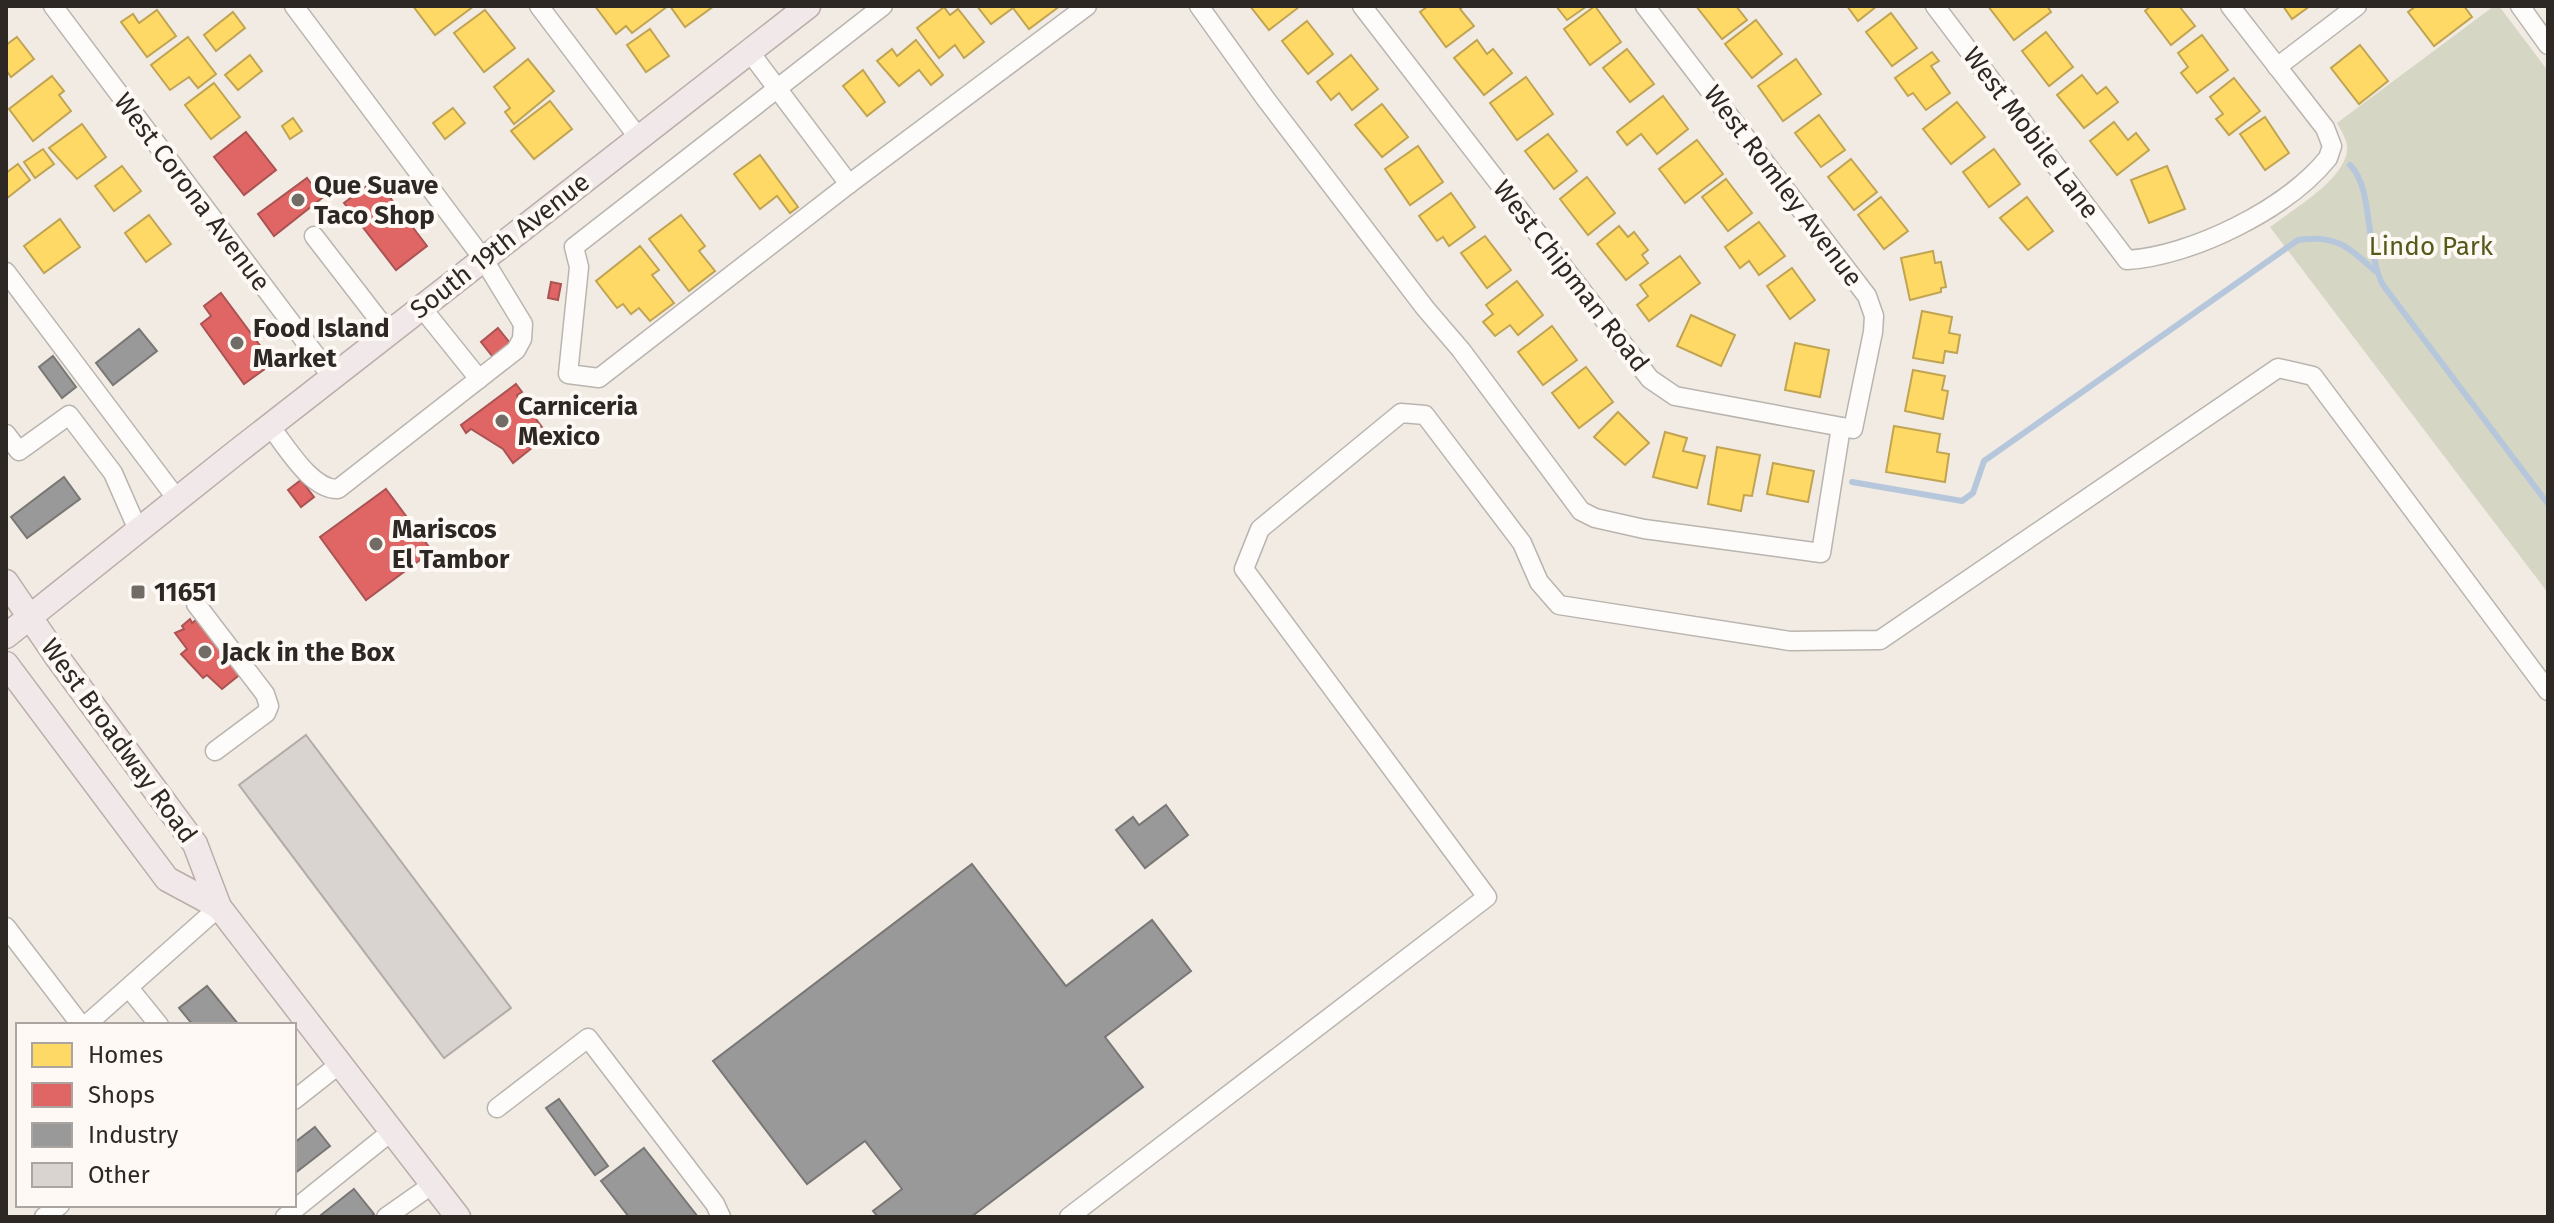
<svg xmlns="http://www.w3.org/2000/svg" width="2554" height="1223" font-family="'Fira Sans',sans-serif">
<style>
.green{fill:#d6d6c4}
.homes{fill:#ffd966;stroke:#c0a452;stroke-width:2}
.shops{fill:#e06666;stroke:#aa5352;stroke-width:2}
.industry{fill:#999;stroke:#797776;stroke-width:2}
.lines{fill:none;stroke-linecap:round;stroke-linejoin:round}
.stream{stroke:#b6c7dc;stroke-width:6}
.building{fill:#dad4d1;stroke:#b2aca9;stroke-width:2}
.minor-casing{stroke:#b9b4ae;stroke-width:21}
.major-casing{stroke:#bcacaa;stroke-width:27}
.minor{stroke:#fdfcfb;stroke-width:18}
.major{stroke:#f1e9e9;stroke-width:24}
.poi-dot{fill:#726c67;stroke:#fef9f4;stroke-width:3}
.labels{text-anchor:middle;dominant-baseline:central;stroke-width:8;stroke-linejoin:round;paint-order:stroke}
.street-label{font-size:26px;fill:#2d2823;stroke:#fef9f4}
.poi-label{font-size:26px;font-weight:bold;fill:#2d2823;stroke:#fef9f4;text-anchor:start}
.park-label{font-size:26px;fill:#545a1a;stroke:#fef9f4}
</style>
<rect width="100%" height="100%" fill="#f1ebe4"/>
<path class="green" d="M 2494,6 L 2499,6 L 2548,71 L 2548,593 L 2270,227 C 2292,210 2350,177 2347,146 C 2346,138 2341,130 2337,123 Z"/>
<g class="homes">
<polygon points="413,6 474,6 435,35"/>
<polygon points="595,6 668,6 632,33 626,26 616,34"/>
<polygon points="670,6 714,6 685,27"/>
<polygon points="977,6 1060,6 1029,29 1013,8 991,24"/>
<polygon points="1250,6 1298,6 1299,7 1269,30"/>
<polygon points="1428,6 1464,6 1460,9 1474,26 1446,47 1420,12"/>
<polygon points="1556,6 1587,6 1567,20"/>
<polygon points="1595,6 1621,42 1590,65 1564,29"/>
<polygon points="1696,6 1736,6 1747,20 1722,39"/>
<polygon points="1847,6 1877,6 1858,21"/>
<polygon points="1988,6 2047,6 2051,12 2014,40"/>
<polygon points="2151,6 2179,6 2195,26 2171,45 2145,11"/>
<polygon points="2283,6 2310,6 2292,19"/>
<polygon points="2416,6 2464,6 2472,17 2434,46 2408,12"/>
<polygon points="944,7 950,15 958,9 984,42 964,58 955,45 939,58 917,28"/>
<polygon points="157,10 176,36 147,57 121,22 133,14 139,23"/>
<polygon points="485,10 515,48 484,72 454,33"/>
<polygon points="233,12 245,28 216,51 204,35"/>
<polygon points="1891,13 1917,48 1892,66 1866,32"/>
<polygon points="1756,20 1782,54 1752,78 1725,44"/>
<polygon points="1307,21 1333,54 1308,74 1282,41"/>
<polygon points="650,29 669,56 646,72 627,45"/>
<polygon points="2046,32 2073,67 2049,86 2022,51"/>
<polygon points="2202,35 2228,70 2197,93 2181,73 2188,67 2178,53"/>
<polygon points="17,37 34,59 11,77 6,70 6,45"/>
<polygon points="188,37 216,74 198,88 189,77 170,90 151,65"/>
<polygon points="916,40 943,75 931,85 919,70 899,86 877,61 892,49 897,56"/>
<polygon points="1477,40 1487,54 1493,49 1512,73 1484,95 1454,58"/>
<polygon points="2360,45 2388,81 2359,104 2331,68"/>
<polygon points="1627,49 1654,84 1630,102 1603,68"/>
<polygon points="1932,52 1939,61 1931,66 1950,93 1926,110 1913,93 1908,96 1895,78"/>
<polygon points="250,55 262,71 238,90 225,75"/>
<polygon points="1351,55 1378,89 1352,110 1339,93 1331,100 1317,82"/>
<polygon points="528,59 554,91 514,124 505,112 510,108 494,87"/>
<polygon points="1796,59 1821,94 1783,121 1758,86"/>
<polygon points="863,70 885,102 867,116 843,86"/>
<polygon points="2082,75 2097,94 2106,87 2118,102 2084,128 2057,95"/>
<polygon points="52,76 64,91 59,95 71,111 33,141 9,109"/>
<polygon points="1526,77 1553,114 1517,140 1490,103"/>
<polygon points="2234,78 2260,111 2229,135 2216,119 2223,114 2210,97"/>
<polygon points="214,83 240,117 211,139 185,105"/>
<polygon points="1663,96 1688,129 1657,154 1641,134 1627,145 1617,132"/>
<polygon points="550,101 572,129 534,159 511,131"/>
<polygon points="1957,102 1985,137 1951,164 1923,129"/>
<polygon points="1382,104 1408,137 1382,157 1355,125"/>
<polygon points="453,108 465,123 445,139 433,123"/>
<polygon points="1819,115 1845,150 1821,167 1795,133"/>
<polygon points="2265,117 2289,153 2265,170 2240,134"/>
<polygon points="293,118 302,131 290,139 282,126"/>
<polygon points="2114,122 2128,140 2136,133 2149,150 2117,175 2090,141"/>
<polygon points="82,124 106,157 77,179 49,148"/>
<polygon points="1548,134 1577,171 1554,189 1525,151"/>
<polygon points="1697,140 1723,174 1685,203 1659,169"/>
<polygon points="1418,146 1443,182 1410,205 1385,169"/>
<polygon points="43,149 54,164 35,178 24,162"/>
<polygon points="1994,149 2020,184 1989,207 1963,172"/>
<polygon points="760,155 798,207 790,213 777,196 760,209 734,174"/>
<polygon points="1851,159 1877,192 1854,210 1828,177"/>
<polygon points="18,164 30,180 6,199 6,173"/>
<polygon points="122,166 141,191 114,211 95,186"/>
<polygon points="2167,166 2185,209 2149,223 2131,180"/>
<polygon points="1587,177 1615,213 1588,235 1560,199"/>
<polygon points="1726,179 1752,213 1728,231 1702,197"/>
<polygon points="1451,193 1475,227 1449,246 1443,237 1437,241 1419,216"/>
<polygon points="1881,197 1908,231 1884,249 1858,215"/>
<polygon points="2027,197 2053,231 2028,250 2000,218"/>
<polygon points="149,215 171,244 146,262 125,233"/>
<polygon points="681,215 705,246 699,251 715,271 689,291 649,239"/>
<polygon points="60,219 80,247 44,273 24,246"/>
<polygon points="1759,222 1785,256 1759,275 1749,261 1740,268 1725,247"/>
<polygon points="1619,226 1628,237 1634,232 1648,250 1642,255 1648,263 1626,280 1597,244"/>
<polygon points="1485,236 1511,270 1487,288 1461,253"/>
<polygon points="640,246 659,270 652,275 674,303 650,321 639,308 631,314 623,304 617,308 596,281"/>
<polygon points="1933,251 1935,263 1941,262 1946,287 1941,288 1941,292 1910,300 1901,258"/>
<polygon points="1680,256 1700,283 1649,321 1637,305 1648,296 1640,285"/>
<polygon points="1792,268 1815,300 1790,319 1767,286"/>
<polygon points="1517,281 1543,315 1518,335 1510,325 1495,336 1483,322 1493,314 1486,305"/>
<polygon points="1922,311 1952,317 1949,333 1960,335 1957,353 1945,351 1943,363 1913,358"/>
<polygon points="1691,315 1735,335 1721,366 1677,346"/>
<polygon points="1552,326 1577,360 1543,385 1518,352"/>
<polygon points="1795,343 1829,350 1820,397 1785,390"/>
<polygon points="1586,367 1613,402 1579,428 1552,393"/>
<polygon points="1913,370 1945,376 1942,390 1948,391 1943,419 1905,411"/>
<polygon points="1618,412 1649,443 1625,465 1594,437"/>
<polygon points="1894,426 1940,434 1937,452 1949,454 1945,482 1886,472"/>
<polygon points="1665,432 1687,438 1683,451 1705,456 1697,488 1653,477"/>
<polygon points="1717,447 1760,455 1752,496 1744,495 1741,511 1708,504"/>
<polygon points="1773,463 1814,471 1808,502 1767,494"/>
</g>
<g class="shops">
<polygon points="246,132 276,170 244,195 214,157"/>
<polygon points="307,178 322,198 274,236 258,214"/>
<polygon points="376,179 427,246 396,270 344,203"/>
<polygon points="551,282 561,284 558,300 548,298"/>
<polygon points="221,293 273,363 244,384 201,324 211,316 204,306"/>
<polygon points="498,328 510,343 493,357 481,342"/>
<polygon points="516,384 522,392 517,395 524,416 532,414 548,435 513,463 503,449 471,429 466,433 461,425"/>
<polygon points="301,480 314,497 301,507 288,490"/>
<polygon points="386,489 432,551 366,600 320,537"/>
<polygon points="200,617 243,672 222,689 207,675 203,678 181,654 187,649 175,633 184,629 182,626 190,619 192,623"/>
</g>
<g class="industry">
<polygon points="139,329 157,351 113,385 96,363"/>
<polygon points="53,356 76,387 62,398 39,367"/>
<polygon points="64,477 80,499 27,538 11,517"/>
<polygon points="1166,805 1188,835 1145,868 1116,830 1133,817 1139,825"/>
<polygon points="972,864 1066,986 1152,920 1191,971 1105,1037 1143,1087 971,1217 878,1217 873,1211 902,1189 865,1141 807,1184 713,1061"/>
<polygon points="207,986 239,1025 193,1025 179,1008"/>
<polygon points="559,1099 608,1166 595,1175 546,1108"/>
<polygon points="315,1127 330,1146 294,1174 294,1143"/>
<polygon points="644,1148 698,1217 629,1217 601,1181"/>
<polygon points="354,1189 374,1214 370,1217 322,1217 321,1215"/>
</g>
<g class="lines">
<g class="stream">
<path d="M 2350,165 C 2374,188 2365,252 2383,285 L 2548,504"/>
<path d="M 1852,482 L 1962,501 L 1973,493 L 1984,461 L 2298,240 C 2335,234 2349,247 2375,271"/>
</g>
</g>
<polygon class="building" points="306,735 511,1008 444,1058 239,785"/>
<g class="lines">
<g class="minor-casing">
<g id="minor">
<polyline points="53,6 332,377"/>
<polyline points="539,6 638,137"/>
<polyline points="883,6 574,247 579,267 568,374 599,378 849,184 1087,6"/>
<polyline points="1199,6 1265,98 1425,308 1461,350 1581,511 1595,518 1644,529 1821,553 1841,427"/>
<polyline points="1362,6 1650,379 1675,396 1853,429 1873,332 1874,316 1867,296 1645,6"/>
<path d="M 1935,6 L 2127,260 C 2192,256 2287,209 2328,158 L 2332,146 L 2325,128 L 2230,6"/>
<polyline points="2520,6 2548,45"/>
<polyline points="749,51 849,184"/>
<polyline points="2277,67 2357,6"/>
<polyline points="314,236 389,333"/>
<polyline points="6,272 177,499"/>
<polyline points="422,308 479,379"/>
<path d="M 270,426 C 286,446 311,490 338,489 L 516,350 L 522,339 L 523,324 L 484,260 L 294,6"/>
<polyline points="6,434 19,451 69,415 113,473 138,530"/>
<polyline points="196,604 265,694 269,706 266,713 215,751"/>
<polyline points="6,927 81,1025"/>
<polyline points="129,988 159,1025"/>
<polyline points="86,1025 219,907"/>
<polyline points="294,1100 341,1063"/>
<polyline points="497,1108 588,1038 715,1204 721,1217"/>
<polyline points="44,1217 60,1205"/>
<polyline points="285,1217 392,1131"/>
<polyline points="386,1217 433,1184"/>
<polyline points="1069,1217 1487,897 1244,569 1260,529 1401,413 1425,415 1522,543 1539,582 1559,605 1790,641 1880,640 2278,368 2313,376 2548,691"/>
</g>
</g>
<g class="major-casing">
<g id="major">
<polyline points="6,582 57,657 195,844 219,907 458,1217"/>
<polyline points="6,636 234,454 808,6"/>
<polyline points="6,664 167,879 219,907"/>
</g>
</g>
<use href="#minor" class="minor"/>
<use href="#major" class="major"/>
</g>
<g class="poi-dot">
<circle cx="298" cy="200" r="8"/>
<circle cx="237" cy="343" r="8"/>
<circle cx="502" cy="421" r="8"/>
<circle cx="376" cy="544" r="8"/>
<rect x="130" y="584" width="16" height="16" rx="4"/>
<circle cx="205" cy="652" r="8"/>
</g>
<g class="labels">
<g class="street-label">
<text transform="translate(2031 133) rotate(53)">West Mobile Lane</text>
<text transform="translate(1783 186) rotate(53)">West Romley Avenue</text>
<text transform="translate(192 192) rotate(53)">West Corona Avenue</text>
<text transform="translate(500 246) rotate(-38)">South 19th Avenue</text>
<text transform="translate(1571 276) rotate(52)">West Chipman Road</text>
<text transform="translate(119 741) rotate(54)">West Broadway Road</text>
</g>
<g class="poi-label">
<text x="314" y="185">Que Suave<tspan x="314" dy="30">Taco Shop</tspan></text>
<text x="253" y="328">Food Island<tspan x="253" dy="30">Market</tspan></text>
<text x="518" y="406">Carniceria<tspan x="518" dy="30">Mexico</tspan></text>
<text x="392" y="529">Mariscos<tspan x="392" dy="30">El Tambor</tspan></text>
<text x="154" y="592">11651</text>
<text x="221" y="652">Jack in the Box</text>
</g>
<g class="park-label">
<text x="2431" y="246">Lindo Park</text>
</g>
</g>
<rect width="2554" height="1223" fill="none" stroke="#2d2823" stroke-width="16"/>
<rect x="16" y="1023" width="280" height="184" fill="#fef9f4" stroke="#aaa5a0" stroke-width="2"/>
<rect x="32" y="1043" width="40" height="24" fill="#ffd966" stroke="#aaa5a0" stroke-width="2"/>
<text x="88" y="1063" font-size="24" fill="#2d2823">Homes</text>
<rect x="32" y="1083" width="40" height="24" fill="#e06666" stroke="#aaa5a0" stroke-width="2"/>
<text x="88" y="1103" font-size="24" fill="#2d2823">Shops</text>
<rect x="32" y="1123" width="40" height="24" fill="#999999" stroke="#aaa5a0" stroke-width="2"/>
<text x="88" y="1143" font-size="24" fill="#2d2823">Industry</text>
<rect x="32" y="1163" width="40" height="24" fill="#dad4d1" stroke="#aaa5a0" stroke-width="2"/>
<text x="88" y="1183" font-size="24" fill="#2d2823">Other</text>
</svg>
